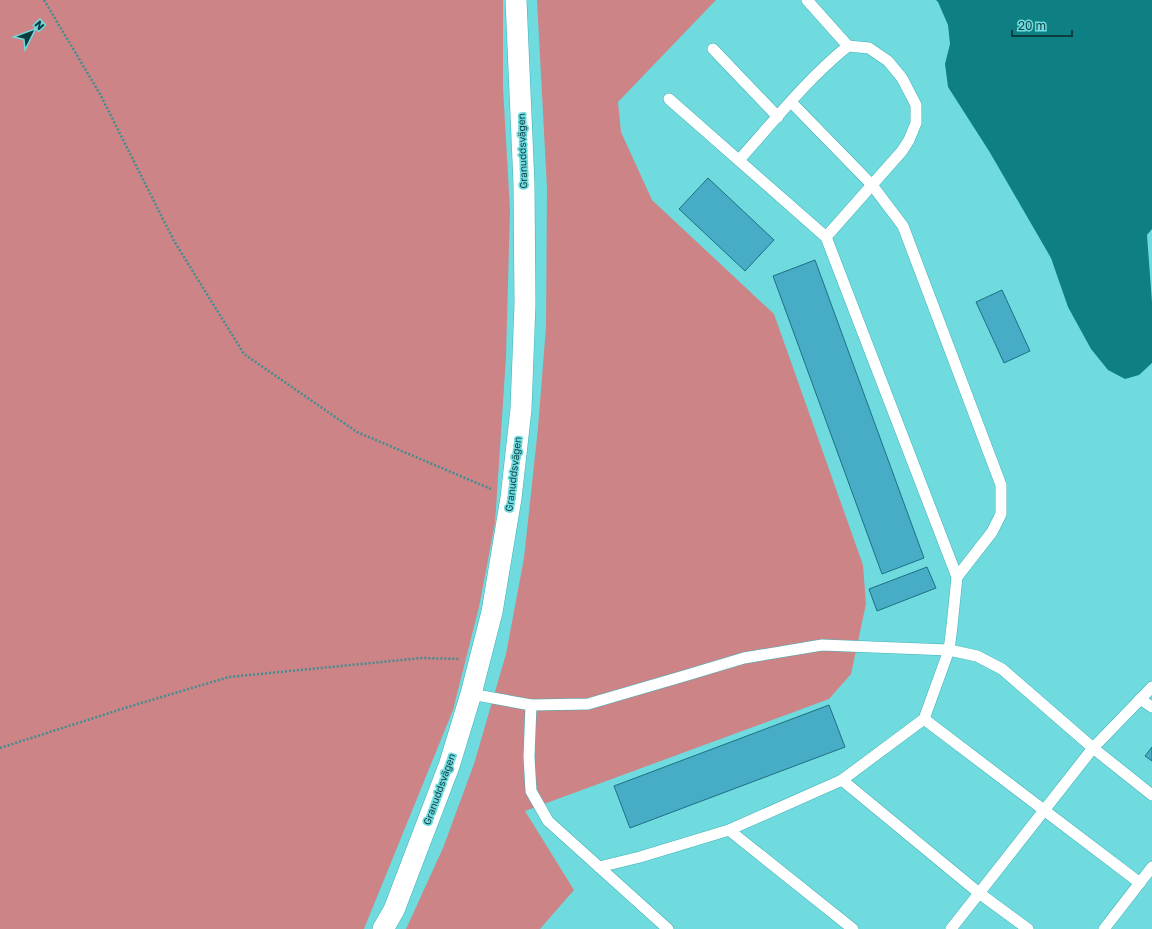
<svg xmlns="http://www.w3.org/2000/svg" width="1152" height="929" font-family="'Golos Text',sans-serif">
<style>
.forest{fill:#cd8486}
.water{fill:#0e8083}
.building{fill:#47acc6;stroke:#206f83}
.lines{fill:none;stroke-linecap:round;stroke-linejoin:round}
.lane-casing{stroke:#40b1b5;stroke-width:12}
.street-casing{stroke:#40b1b5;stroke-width:22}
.path{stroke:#3f8e91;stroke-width:2.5;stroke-dasharray:2 2;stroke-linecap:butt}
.lane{stroke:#fff;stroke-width:11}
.street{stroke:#fff;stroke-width:21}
.labels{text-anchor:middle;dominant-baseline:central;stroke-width:3.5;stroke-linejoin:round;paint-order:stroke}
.street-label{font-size:10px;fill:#0c3d3f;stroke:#6fdbdf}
</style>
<rect width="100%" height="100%" fill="#6fdbdf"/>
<g class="forest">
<polygon points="0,0 503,0 503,87 510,210 506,357 495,523 479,607 453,710 364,929 0,929"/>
<polygon points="537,0 716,0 618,102 621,132 652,200 774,314 863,565 866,604 851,674 829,699 525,811 574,890 540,929 406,929 443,848 474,764 506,654 524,558 538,428 546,327 547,188"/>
</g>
<polygon class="water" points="936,0 1152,0 1152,229 1147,235 1152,302 1152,363 1139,375 1125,379 1108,370 1091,349 1068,307 1051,258 989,151 948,87 945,64 950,44 948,25 938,2"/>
<g class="building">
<polygon points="708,178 774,240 745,271 679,209"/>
<polygon points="815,260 924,558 882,574 773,276"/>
<polygon points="1002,290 1030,351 1004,363 976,302"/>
<polygon points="927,567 936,588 877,611 869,589"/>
<polygon points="829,705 845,747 630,828 614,786"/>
<polygon points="1152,747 1152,761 1145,756"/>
</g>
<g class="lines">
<g class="lane-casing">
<g id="lane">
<polyline points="807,0 848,46"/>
<polyline points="713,49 778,117"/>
<polyline points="791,102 872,185 903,226 1001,485 1001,514 992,532 957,577"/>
<path d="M 739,160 C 774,121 807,79 848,46 L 869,48 L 888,61 L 902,78 L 916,105 L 916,123 L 909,140 L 902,151 L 826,237"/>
<polyline points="471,694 531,705 588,704 684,676 744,658 822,645 949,650 977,656 1002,669 1093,748 1152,795"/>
<polyline points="1140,699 1152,707"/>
<polyline points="531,705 529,757 531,791 548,821 668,929"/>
<polyline points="924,719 1140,883"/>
<polyline points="842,780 979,893 1028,929"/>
<polyline points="729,830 853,929"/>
<polyline points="599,867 640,857 729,830 842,780 924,719 949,650 952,626 957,577 826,237 669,99"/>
<polyline points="951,929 1093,748 1152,687"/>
<polyline points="1104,929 1152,867"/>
</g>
</g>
<g class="street-casing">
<polyline id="street" points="383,929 394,910 449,766 471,694 492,612 511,498 521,409 525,304 524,184 516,0"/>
</g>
<g class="path">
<polyline points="44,0 100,94 174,241 244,354 357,432 491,489"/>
<polyline points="0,748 128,707 229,677 422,658 460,659"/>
</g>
<use href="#lane" class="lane"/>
<use href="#street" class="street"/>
</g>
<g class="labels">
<g class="street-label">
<text transform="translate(522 151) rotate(-92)">Granuddsvägen</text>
<text transform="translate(513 474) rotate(-83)">Granuddsvägen</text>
<text transform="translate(439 789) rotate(-70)">Granuddsvägen</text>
</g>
</g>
<g transform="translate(32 32) rotate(48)" stroke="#6fdbdf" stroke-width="3" paint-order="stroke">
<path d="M0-3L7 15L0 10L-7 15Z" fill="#0c3d3f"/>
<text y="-6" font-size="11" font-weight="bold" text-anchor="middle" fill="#0c3d3f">N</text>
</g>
<path d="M1012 30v6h60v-6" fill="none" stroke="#0c3d3f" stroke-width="2"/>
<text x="1018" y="30" font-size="12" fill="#0c3d3f" stroke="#6fdbdf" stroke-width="3" paint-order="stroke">20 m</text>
</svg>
